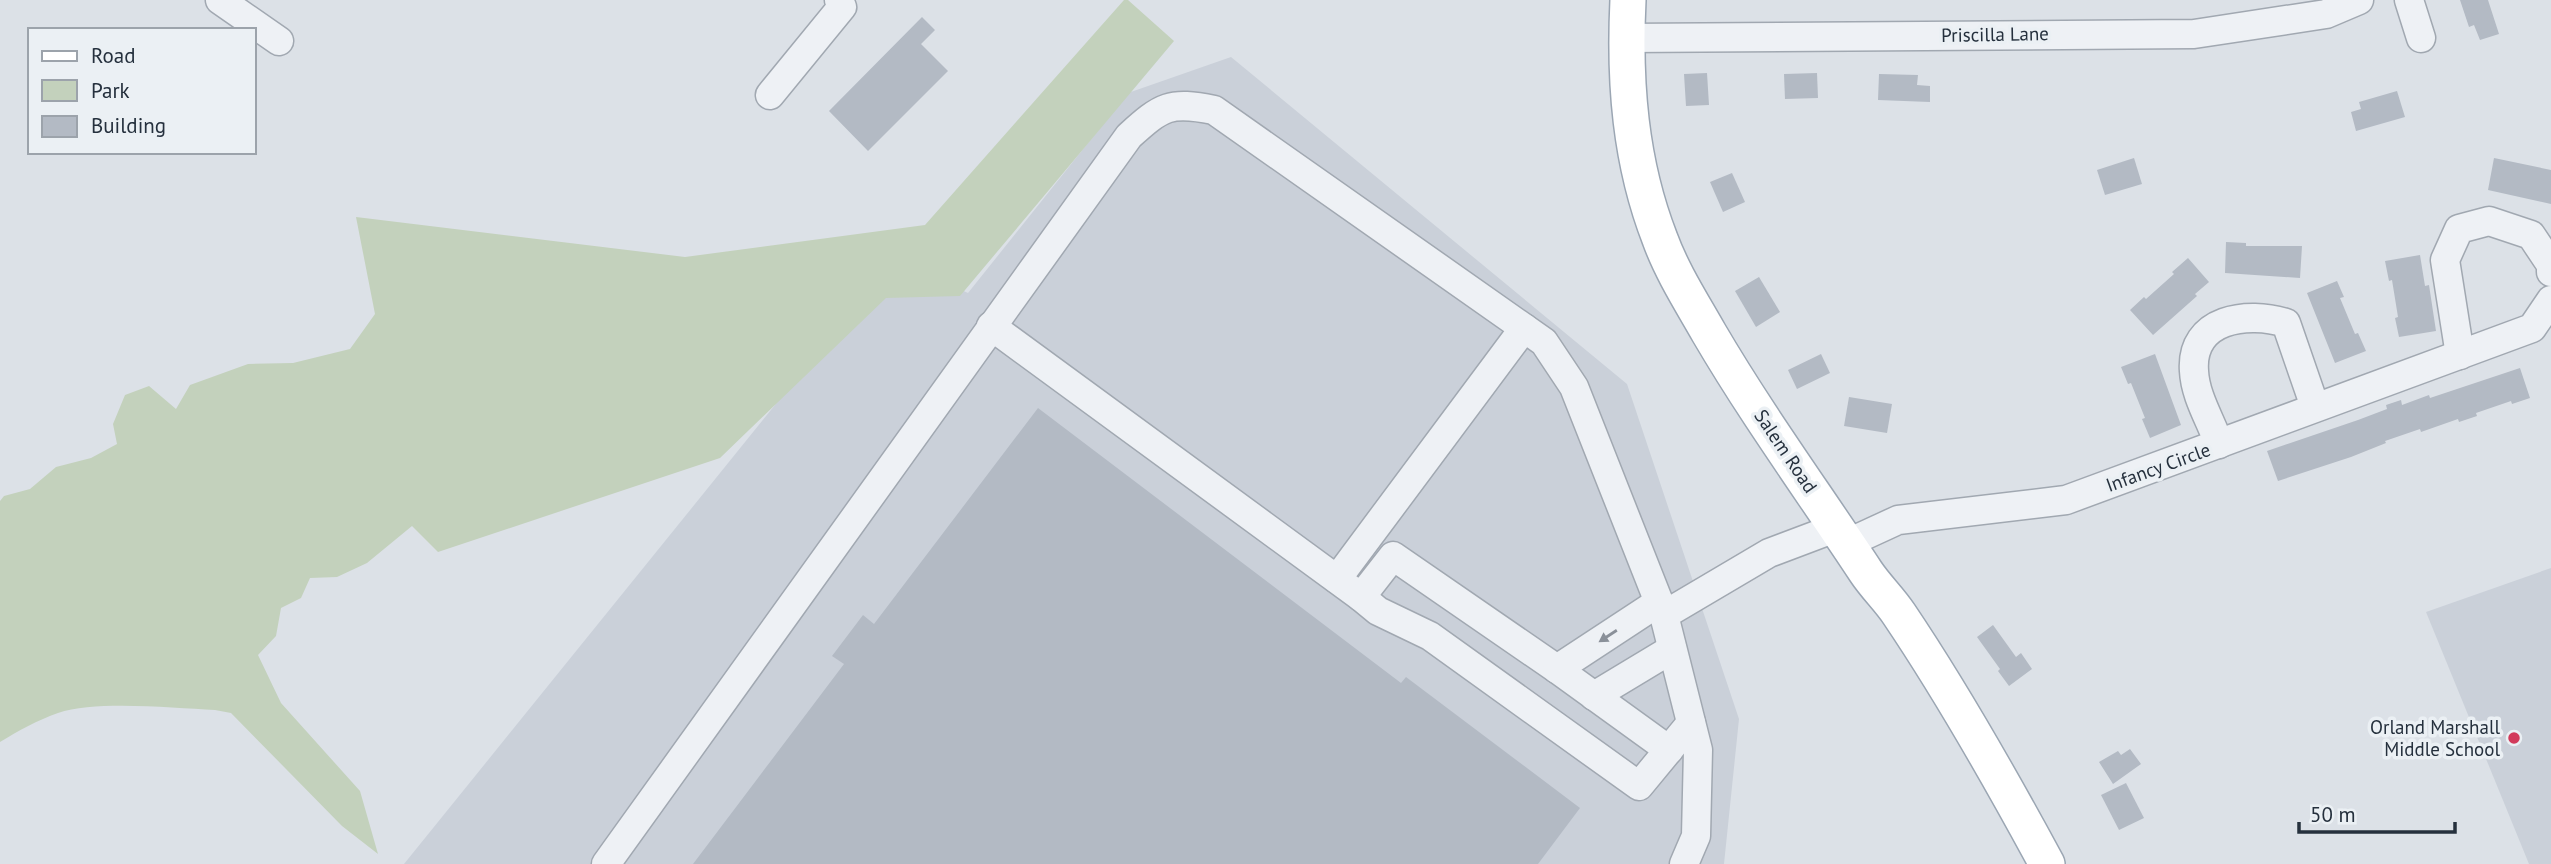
<svg xmlns="http://www.w3.org/2000/svg" width="2551" height="864" font-family="'PT Sans',sans-serif">
<style>
.built{fill:#cad0d9}
.green{fill:#c3d1bc}
.building{fill:#b3bac4}
.lines{fill:none;stroke-linecap:round;stroke-linejoin:round}
.minor-casing{stroke:#a1a8b1;stroke-width:31}
.major-casing{stroke:#9ba6b3;stroke-width:38}
.minor{stroke:#eef1f5;stroke-width:28}
.major{stroke:#fff;stroke-width:35}
.oneway{fill:#8a9099}
.poi-dot{fill:#d23a5b;stroke:#ebf0f4;stroke-width:2.5}
.labels{text-anchor:middle;dominant-baseline:central;stroke-width:7;stroke-linejoin:round;paint-order:stroke}
.street-label{font-size:19px;fill:#25303d;stroke:#ebf0f4}
.poi-label{font-size:19px;fill:#25303d;stroke:#ebf0f4;text-anchor:end}
</style>
<rect width="100%" height="100%" fill="#dce1e7"/>
<g class="built">
<polygon points="1231,57 1627,384 1739,719 1724,864 404,864 893,259 968,293 1128,93"/>
<polygon points="2551,568 2551,864 2529,864 2426,612"/>
</g>
<path class="green" d="M 1124,0 L 1128,0 L 1174,41 L 960,296 L 886,298 L 720,458 L 438,552 L 412,526 L 367,563 L 337,577 L 310,578 L 301,598 L 281,608 L 276,636 L 258,655 L 281,703 L 360,791 L 378,854 L 342,826 L 231,713 L 215,710 C 173,708 96,700 58,713 C 38,720 18,731 0,742 L 0,501 L 4,496 L 30,489 L 56,467 L 91,458 L 117,444 L 113,424 L 125,395 L 149,386 L 176,409 L 190,385 L 248,364 L 293,363 L 350,349 L 375,314 L 356,217 L 685,257 L 925,225 Z"/>
<g class="building">
<polygon points="2460,0 2488,0 2499,34 2480,40 2474,25 2469,27"/>
<polygon points="922,17 935,30 921,44 948,71 868,151 829,111"/>
<polygon points="1707,73 1709,105 1686,106 1684,74"/>
<polygon points="1817,73 1818,98 1785,99 1784,74"/>
<polygon points="1879,74 1918,75 1917,85 1930,86 1930,102 1878,100"/>
<polygon points="2397,91 2405,117 2356,131 2351,112 2361,109 2359,102"/>
<polygon points="2134,158 2142,184 2105,195 2097,170"/>
<polygon points="2494,158 2551,170 2551,204 2488,190"/>
<polygon points="1732,173 1745,202 1723,212 1710,182"/>
<polygon points="2226,242 2246,243 2246,246 2302,246 2300,278 2225,273"/>
<polygon points="2420,255 2425,286 2429,285 2436,331 2399,337 2395,318 2398,317 2392,280 2389,281 2385,261"/>
<polygon points="2188,258 2209,282 2195,294 2197,296 2153,335 2130,310 2144,297 2146,299 2174,274 2172,272"/>
<polygon points="1759,277 1780,312 1756,327 1735,291"/>
<polygon points="2337,281 2344,297 2340,298 2355,334 2358,333 2366,351 2335,363 2307,293"/>
<polygon points="1821,354 1830,373 1797,389 1788,370"/>
<polygon points="2155,354 2181,425 2150,438 2142,419 2145,418 2131,383 2128,384 2121,367"/>
<polygon points="2520,368 2530,398 2512,404 2511,401 2476,413 2477,416 2459,422 2458,419 2421,432 2420,429 2385,441 2386,443 2351,457 2278,481 2267,451 2358,420 2387,409 2386,405 2401,400 2402,405 2429,395 2430,398"/>
<polygon points="1849,397 1892,404 1887,433 1844,426"/>
<polygon points="1038,408 1401,683 1406,677 1580,808 1538,864 693,864 844,664 832,656 863,615 874,624"/>
<polygon points="1993,625 2016,657 2021,653 2032,669 2009,686 1998,671 2000,669 1977,637"/>
<polygon points="2130,749 2141,764 2113,784 2099,762 2118,751 2121,755"/>
<polygon points="2126,783 2144,818 2119,830 2101,795"/>
</g>
<g class="lines">
<g class="minor-casing">
<g id="minor">
<polyline points="220,0 279,41"/>
<polyline points="2409,0 2421,38"/>
<polyline points="1626,38 2194,34 2326,14 2359,0"/>
<polyline points="770,95 842,7 839,0"/>
<polyline points="991,326 1361,597 1393,556 1557,669 1669,750"/>
<polyline points="2460,355 2445,260 2459,229 2489,221 2531,235 2551,265 2551,272"/>
<path d="M 2219,444 C 2211,421 2195,396 2194,371 C 2190,318 2248,311 2286,323 L 2315,407"/>
<polyline points="1848,543 1898,520 2066,500 2532,328 2551,300"/>
<polyline points="1337,579 1524,328"/>
<polyline points="1361,597 1378,611 1430,636 1639,786 1691,723"/>
<polyline points="1664,615 1698,750 1696,836 1684,864"/>
<polyline points="1557,669 1659,602"/>
<polyline points="1594,696 1672,649"/>
<path d="M 606,864 L 1129,136 C 1162,106 1170,101 1214,110 L 1544,342 L 1574,387 L 1664,615 L 1769,553 L 1838,527"/>
</g>
</g>
<g class="major-casing">
<path id="major" d="M 1628,0 C 1624,82 1630,162 1660,239 C 1672,272 1692,303 1709,333 C 1757,415 1814,493 1866,572 C 1876,587 1889,599 1899,614 C 1953,694 2001,779 2047,864"/>
</g>
<use href="#minor" class="minor"/>
<use href="#major" class="major"/>
</g>
<defs><path id="oneway-solid" d="M-6-.8H1V-3.2L6.5 0L1 3.2V.8H-6Z" transform="scale(1.75)"/></defs>
<use class="oneway" href="#oneway-solid" transform="translate(1608 636) rotate(147)"/>
<circle class="poi-dot" cx="2514" cy="738" r="7"/>
<g class="labels">
<g class="street-label">
<text transform="translate(1995 34) rotate(-1)">Priscilla Lane</text>
<text transform="translate(1786 451) rotate(56)">Salem Road</text>
<text transform="translate(2158 467) rotate(-20)">Infancy Circle</text>
</g>
<g class="poi-label">
<text x="2500" y="727">Orland Marshall<tspan x="2500" dy="22">Middle School</tspan></text>
</g>
</g>
<rect x="28" y="28" width="228" height="126" fill="#ebf0f4" stroke="#9ca3ab" stroke-width="2"/>
<rect x="42" y="51" width="35" height="10" fill="#ffffff" stroke="#9ca3ab" stroke-width="2"/>
<text x="91" y="63" font-size="21" fill="#25303d">Road</text>
<rect x="42" y="80" width="35" height="21" fill="#c3d1bc" stroke="#9ca3ab" stroke-width="2"/>
<text x="91" y="98" font-size="21" fill="#25303d">Park</text>
<rect x="42" y="116" width="35" height="21" fill="#b3bac4" stroke="#9ca3ab" stroke-width="2"/>
<text x="91" y="133" font-size="21" fill="#25303d">Building</text>
<path d="M2299 822v10h156v-10" fill="none" stroke="#25303d" stroke-width="3.5"/>
<text x="2310" y="822" font-size="21" fill="#25303d" stroke="#ebf0f4" stroke-width="5" paint-order="stroke">50 m</text>
</svg>
